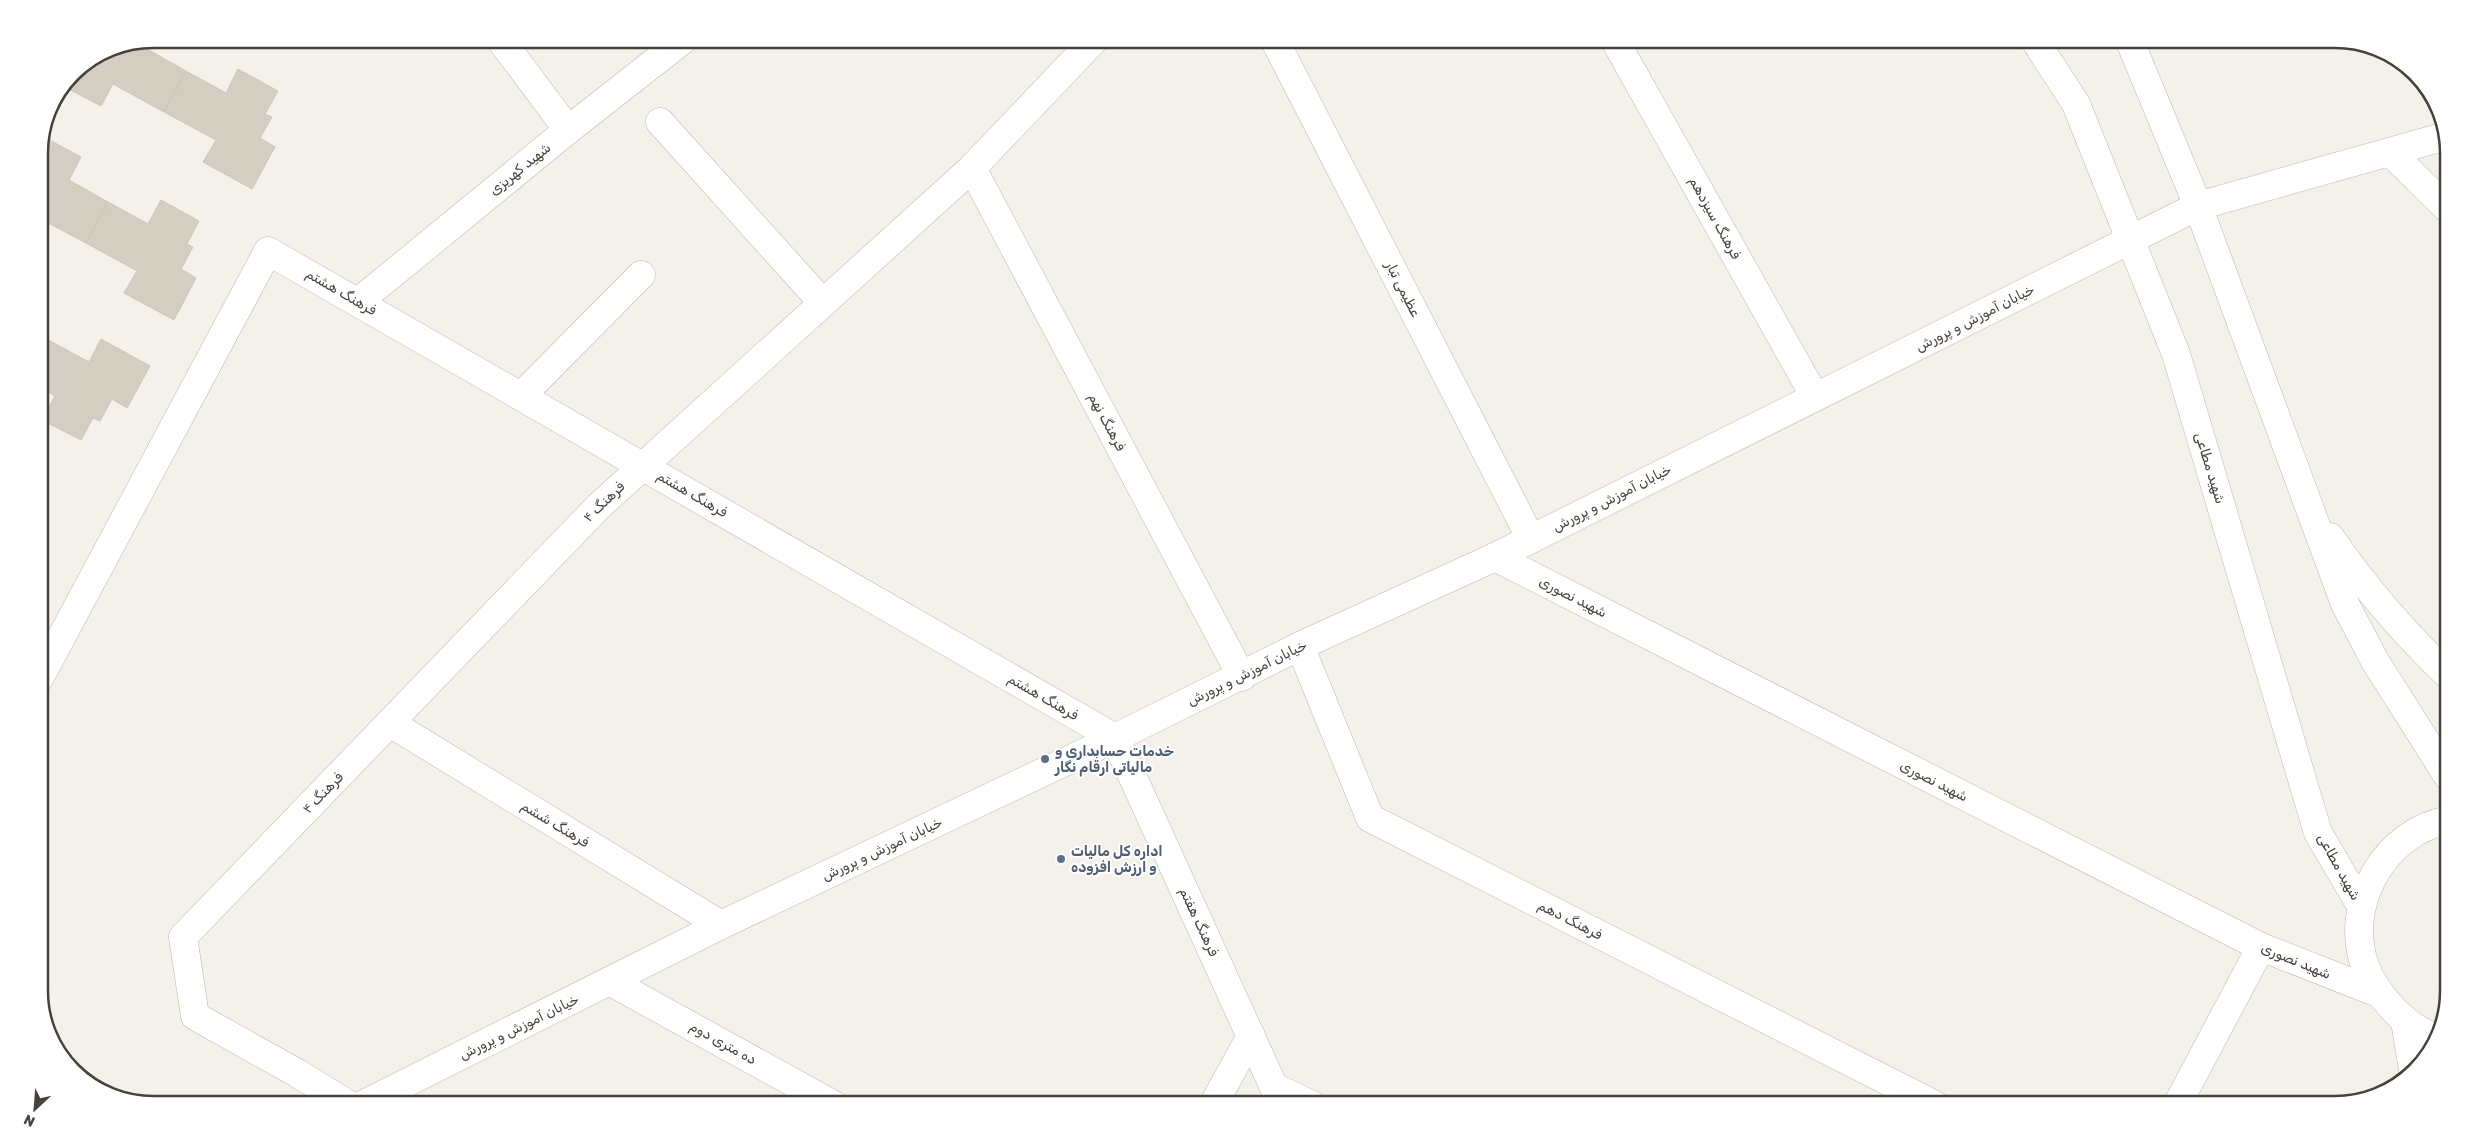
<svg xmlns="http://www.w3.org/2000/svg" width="2488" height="1144" font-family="Rubik,'Noto Sans Arabic',sans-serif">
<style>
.building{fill:#d4cdc1;stroke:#cec6b5}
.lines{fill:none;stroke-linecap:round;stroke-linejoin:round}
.minor-casing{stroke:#beb9ae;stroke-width:29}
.tertiary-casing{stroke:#beb9ae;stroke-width:29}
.minor{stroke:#fff;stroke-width:28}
.tertiary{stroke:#fff;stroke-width:28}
.service-dot{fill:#5c6f8a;stroke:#fff;stroke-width:2}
.labels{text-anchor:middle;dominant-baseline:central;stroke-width:4;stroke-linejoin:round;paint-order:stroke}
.street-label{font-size:14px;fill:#474239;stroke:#fff}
.service-label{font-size:14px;font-weight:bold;fill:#4e5e75;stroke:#fff;text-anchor:start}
.rim{fill:none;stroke:#474239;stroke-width:2.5}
</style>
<rect width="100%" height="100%" fill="#f4f1ea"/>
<g class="building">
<polygon points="153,39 147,49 186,71 164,112 113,84 101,106 63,86 72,72 109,47"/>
<polygon points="238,69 278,91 265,114 272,117 260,138 275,147 252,189 203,162 216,140 164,112 186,71 226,93"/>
<polygon points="42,136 81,157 69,180 108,202 86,243 39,218 39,145"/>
<polygon points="161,200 199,221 187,244 193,247 181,269 196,278 174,320 124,293 137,271 86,243 108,202 148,224"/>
<polygon points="39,335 89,362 101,339 150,366 127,408 112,399 100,421 93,418 81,440 42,420 55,396 39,387"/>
<polygon points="39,498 46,502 39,515"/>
</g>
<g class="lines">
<g class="minor-casing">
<g id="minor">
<polyline points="500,39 568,130"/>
<polyline points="1274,39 1531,539"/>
<polyline points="1614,39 1815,397"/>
<polyline points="660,122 822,302"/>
<polyline points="2390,152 2449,210"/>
<polyline points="972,168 1242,677"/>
<polyline points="2198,206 2446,136"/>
<polyline points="358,302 568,130 684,39"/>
<polyline points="521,396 641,275"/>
<polyline points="1495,557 2261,947 2378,993"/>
<polyline points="1300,646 1370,818 1935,1105"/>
<polyline points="39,679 268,251 1115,738 1282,1105"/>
<polyline points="390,723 721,925"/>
<polyline points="611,982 834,1105"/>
<polyline points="1274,1087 1312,1105"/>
<polyline points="349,1105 297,1073 195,1016 183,937 599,506 972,168 1095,39"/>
<polyline points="1213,1105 1251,1036"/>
<polyline points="2177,1105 2261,947"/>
</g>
</g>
<g class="tertiary-casing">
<g id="tertiary">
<polyline points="2034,39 2076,104 2176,354 2318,833 2361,906"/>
<polyline points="2129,39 2198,206 2345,604 2375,661 2449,778"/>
<path d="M 2330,537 C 2365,588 2405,634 2449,676"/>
<polyline points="2405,1021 2413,1069"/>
<path d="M 2438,1038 C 2421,1034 2406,1022 2394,1010 C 2381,996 2371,983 2365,966 C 2343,904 2385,831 2449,820"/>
<polyline points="362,1105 721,925 1115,738 1300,646 1495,557 2198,206"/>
</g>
</g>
<use href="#minor" class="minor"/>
<use href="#tertiary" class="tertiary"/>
</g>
<g class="service-dot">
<circle cx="1045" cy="759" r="5"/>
<circle cx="1061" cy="859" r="5"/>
</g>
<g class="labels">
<g class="street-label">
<text transform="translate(520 169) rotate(-39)">شهید کهریزی</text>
<text transform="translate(1715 218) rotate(61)">فرهنگ سیزدهم</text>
<text transform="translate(1403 289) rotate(63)">عظیمی تبار</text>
<text transform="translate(341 292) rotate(30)">فرهنگ هشتم</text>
<text transform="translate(1975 318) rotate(-27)">خیابان آموزش و پرورش</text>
<text transform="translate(1107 422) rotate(62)">فرهنگ نهم</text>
<text transform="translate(2210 468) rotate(73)">شهید مطاعی</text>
<text transform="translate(692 494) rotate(30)">فرهنگ هشتم</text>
<text transform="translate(1612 498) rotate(-27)">خیابان آموزش و پرورش</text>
<text transform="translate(604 502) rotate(-44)">فرهنگ ۴</text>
<text transform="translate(1573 597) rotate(27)">شهید نصوری</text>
<text transform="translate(1247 673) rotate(-26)">خیابان آموزش و پرورش</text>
<text transform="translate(1043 697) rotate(30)">فرهنگ هشتم</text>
<text transform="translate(1934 781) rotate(27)">شهید نصوری</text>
<text transform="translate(323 793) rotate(-46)">فرهنگ ۴</text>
<text transform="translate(555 824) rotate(31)">فرهنگ ششم</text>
<text transform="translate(882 849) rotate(-25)">خیابان آموزش و پرورش</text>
<text transform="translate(2339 867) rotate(61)">شهید مطاعی</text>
<text transform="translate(1570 920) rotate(27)">فرهنگ دهم</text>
<text transform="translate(1199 922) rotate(65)">فرهنگ هفتم</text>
<text transform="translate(2296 961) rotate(22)">شهید نصوری</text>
<text transform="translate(519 1027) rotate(-26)">خیابان آموزش و پرورش</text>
<text transform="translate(723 1043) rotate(29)">ده متری دوم</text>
</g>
<g class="service-label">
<text x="1055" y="751">خدمات حسابداری و<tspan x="1055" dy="16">مالیاتی ارقام نگار</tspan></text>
<text x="1071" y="851">اداره کل مالیات<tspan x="1071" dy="16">و ارزش افزوده</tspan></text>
</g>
</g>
<path d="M0 0H2488V1144H0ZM153 48H2335A105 105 0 0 1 2440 153V991A105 105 0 0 1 2335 1096H153A105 105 0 0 1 48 991V153A105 105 0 0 1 153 48Z" fill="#fff" fill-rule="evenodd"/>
<path class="rim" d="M153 48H2335A105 105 0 0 1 2440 153V991A105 105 0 0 1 2335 1096H153A105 105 0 0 1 48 991V153A105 105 0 0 1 153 48Z"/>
<g transform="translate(35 1109) rotate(206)" stroke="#ffffff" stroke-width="4" paint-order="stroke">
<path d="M0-4L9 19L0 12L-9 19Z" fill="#474239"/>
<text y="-8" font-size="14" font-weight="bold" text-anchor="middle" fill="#474239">N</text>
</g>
</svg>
